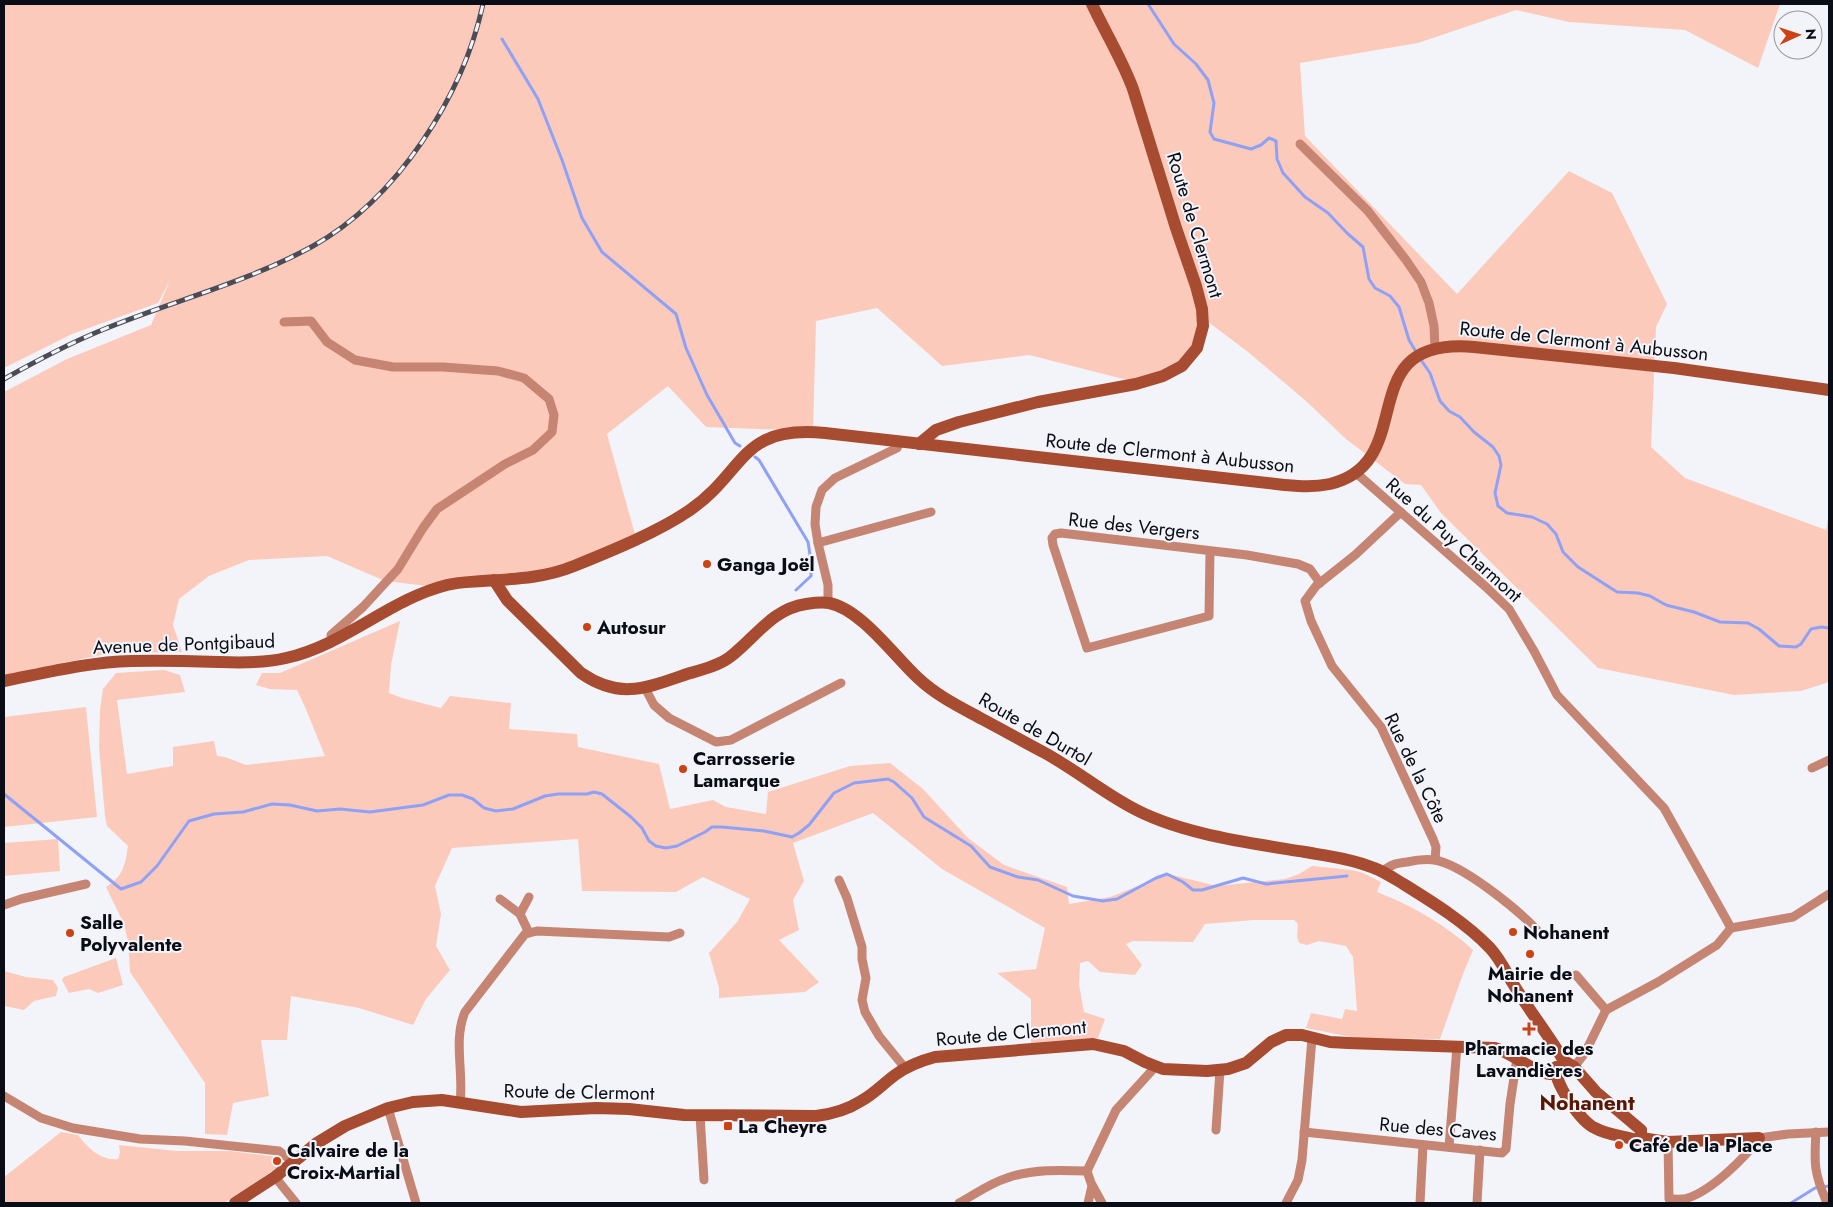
<svg xmlns="http://www.w3.org/2000/svg" width="1833" height="1207" font-family="Jost,sans-serif">
<style>
.green{fill:#fccabb}
.lines{fill:none;stroke-linecap:round;stroke-linejoin:round}
.stream{stroke:#8ea1f7;stroke-width:3}
.street{stroke:#c58572;stroke-width:9}
.secondary{stroke:#a74c30;stroke-width:12}
.rail-casing{stroke:#4b4d56;stroke-width:5}
.rail{stroke:#f2f4fa;stroke-width:3;stroke-dasharray:9;stroke-linecap:butt}
.poi-dot{fill:#cb4314;stroke:#f2f4fa;stroke-width:2}
.labels{text-anchor:middle;dominant-baseline:central;stroke-width:4;stroke-linejoin:round;paint-order:stroke}
.street-label{font-size:19px;fill:#0a0c16;stroke:#f2f4fa}
.poi-label{font-size:19px;font-weight:bold;fill:#0a0c16;stroke:#f2f4fa;text-anchor:start}
.quarter-label{font-size:21px;font-weight:bold;fill:#581702;stroke:#f2f4fa}
</style>
<rect width="100%" height="100%" fill="#f2f4fa"/>
<g class="green">
<polygon points="4,4 1780,4 1758,68 1685,30 1569,22 1516,10 1418,43 1300,63 1305,136 1457,294 1569,171 1612,193 1667,304 1656,327 1651,447 1685,478 1826,530 1829,514 1829,682 1801,691 1734,695 1598,668 1441,513 1421,485 1405,484 1346,439 1306,401 1248,352 1203,318 1183,366 1135,382 1029,355 942,366 877,308 816,321 813,431 706,427 668,386 607,434 636,538 558,572 436,587 385,581 327,556 249,560 209,576 179,599 173,625 182,652 111,653 4,675 4,392 67,359 151,325 170,280 158,303 72,334 4,368"/>
<path d="M 400,621 L 391,665 L 389,693 L 402,698 L 441,708 L 450,696 L 511,703 L 509,729 L 577,734 L 578,747 L 659,764 L 670,809 L 713,800 L 726,807 L 766,814 L 768,792 L 850,766 L 890,763 L 923,789 L 968,838 L 1004,865 L 1067,887 L 1069,904 L 1110,897 L 1168,874 L 1217,886 L 1285,879 L 1299,874 L 1312,866 L 1352,870 L 1363,873 L 1381,882 L 1377,892 C 1411,905 1446,925 1473,950 L 1463,974 L 1440,1039 L 1356,1038 L 1306,1028 L 1311,1013 L 1342,1019 L 1345,1009 L 1357,1011 L 1353,957 L 1346,946 L 1319,941 L 1307,945 L 1299,943 L 1297,937 L 1298,924 L 1294,920 L 1254,920 L 1205,924 L 1193,942 L 1133,941 L 1126,944 L 1142,965 L 1135,975 L 1100,972 L 1088,961 L 1080,963 L 1079,984 L 1084,1012 L 1105,1019 L 1098,1038 L 1031,1043 L 1031,999 L 997,973 L 1036,969 L 1045,928 L 942,869 L 873,813 L 793,843 L 804,881 L 793,900 L 799,930 L 779,940 L 819,982 L 805,992 L 719,998 L 719,988 L 709,953 L 737,922 L 750,899 L 703,877 L 676,892 L 582,891 L 578,839 L 452,848 L 435,886 L 441,914 L 436,946 L 450,970 L 426,999 L 413,1025 L 359,1008 L 291,996 L 287,1040 L 261,1040 L 269,1096 L 233,1103 L 227,1135 L 205,1134 L 205,1083 L 130,972 L 128,941 L 124,924 L 106,887 C 123,876 125,866 128,846 L 107,826 L 105,816 L 99,747 L 100,709 L 103,689 L 116,673 L 164,670 L 180,675 L 185,692 L 117,700 L 127,774 L 173,766 L 173,747 L 214,741 L 217,756 L 225,757 L 246,765 L 325,756 L 305,707 L 297,690 L 270,689 L 256,685 L 262,673 L 280,673 Z"/>
<polygon points="86,707 97,817 4,827 4,717"/>
<polygon points="58,839 60,871 4,876 4,843"/>
<polygon points="116,958 123,985 98,993 89,989 69,993 62,980 64,977"/>
<polygon points="4,971 26,977 53,980 58,988 56,996 34,1001 24,1010 4,1006"/>
<path d="M 61,1132 L 78,1135 C 88,1148 101,1161 118,1159 L 120,1153 L 119,1145 L 177,1151 L 230,1151 L 278,1157 L 279,1166 L 254,1184 L 224,1203 L 4,1203 L 4,1177 Z"/>
</g>
<g class="lines">
<g class="stream">
<polyline points="1148,4 1174,44 1196,64 1208,80 1214,103 1210,132 1214,139 1251,149 1261,145 1269,138 1276,141 1277,159 1283,173 1305,197 1328,213 1347,233 1363,247 1369,279 1375,288 1390,296 1399,307 1409,340 1418,355"/>
<polyline points="502,39 538,99 562,160 582,218 602,252 676,314 686,348 707,395 735,443 740,446"/>
<polyline points="1421,360 1430,373 1440,401 1449,411 1460,417 1474,432 1493,447 1499,456 1501,465 1495,493 1498,506 1507,513 1532,517 1547,524 1556,534 1563,552 1578,567 1617,592 1638,593 1650,596 1666,605 1694,612 1720,622 1748,623 1759,629 1779,646 1796,647 1801,644 1811,629 1821,627 1829,628"/>
<polyline points="755,457 759,460 808,542 811,561 811,576 796,590"/>
<polyline points="4,794 121,889 141,882 157,866 189,821 214,814 243,812 272,804 290,805 317,811 340,809 370,812 423,805 449,795 462,795 473,799 484,808 496,811 513,809 545,796 558,794 587,794 594,792 602,794 631,817 642,828 649,841 656,846 666,848 677,846 705,832 712,827 722,827 764,831 792,837 799,833 809,825 834,793 854,783 888,779 894,782 912,798 924,817 971,846 990,867 1018,877 1038,880 1073,896 1103,901 1117,899 1156,878 1167,874 1183,882 1193,890 1202,890 1243,878 1266,884 1347,876"/>
<polyline points="1791,1203 1815,1188 1829,1186"/>
</g>
<g class="street">
<polyline points="1300,144 1368,211 1406,260 1421,282 1429,303 1434,326 1435,348"/>
<polyline points="284,322 311,321 327,342 355,360 393,367 443,367 498,371 524,378 549,399 554,415 552,432 533,450 505,464 437,509 423,528 398,569 363,607 331,635 332,641"/>
<polyline points="1355,472 1486,587 1509,609 1534,651 1557,695 1664,808 1731,928"/>
<polyline points="1401,512 1355,555 1316,586 1305,601 1311,621 1332,666 1381,727 1433,839 1436,847 1435,860"/>
<polyline points="818,543 931,512"/>
<polyline points="1210,551 1209,616 1087,648 1053,545 1052,538 1055,534 1061,533 1247,555 1298,564 1310,569 1320,583"/>
<polyline points="828,603 828,585 818,543 815,524 816,507 822,490 835,478 897,448 900,442"/>
<polyline points="645,688 654,705 669,718 716,742 731,740 841,683"/>
<polyline points="1812,768 1829,760"/>
<path d="M 1383,872 C 1390,864 1398,863 1407,862 C 1416,860 1426,859 1435,860 C 1463,865 1517,909 1537,930"/>
<polyline points="839,880 847,898 862,947 862,959 866,978 862,1000 865,1012 879,1036 905,1068"/>
<polyline points="500,899 520,914 529,933"/>
<polyline points="4,905 21,899 86,884"/>
<polyline points="520,914 529,897"/>
<polyline points="1731,928 1793,917 1829,894"/>
<polyline points="1576,975 1606,1010"/>
<polyline points="1574,1067 1585,1053 1606,1010 1658,982 1717,945 1731,928"/>
<polyline points="4,1096 41,1118 73,1128 140,1139 185,1141 279,1151 293,1162"/>
<path d="M 460,1103 C 464,1073 453,1040 465,1012 L 525,934 L 537,931 L 669,937 L 680,933"/>
<polyline points="388,1108 416,1203"/>
<polyline points="700,1115 704,1180"/>
<polyline points="1216,1130 1220,1070"/>
<polyline points="1304,1132 1502,1153 1506,1149 1510,1104 1517,1058"/>
<path d="M 1816,1132 C 1814,1164 1814,1173 1827,1203"/>
<path d="M 1668,1142 L 1669,1199 C 1675,1199 1683,1200 1688,1198 C 1712,1190 1745,1158 1759,1138 L 1788,1134 L 1829,1132"/>
<polyline points="1449,1147 1457,1046"/>
<polyline points="1087,1171 1116,1110 1156,1066"/>
<polyline points="1087,1171 1091,1183 1102,1203"/>
<polyline points="275,1177 296,1203"/>
<path d="M 959,1203 C 974,1195 990,1183 1007,1178 C 1032,1169 1061,1170 1087,1171"/>
<polyline points="1088,1203 1092,1186"/>
<polyline points="1286,1203 1298,1180 1302,1160 1312,1038"/>
<polyline points="1420,1203 1423,1145"/>
<polyline points="1477,1203 1480,1150"/>
</g>
<g class="secondary">
<path d="M 919,444 L 936,430 L 959,422 L 1038,402 L 1136,384 L 1163,376 L 1182,366 L 1197,348 L 1203,326 L 1202,309 L 1196,286 L 1176,228 L 1133,89 C 1122,59 1105,32 1092,4"/>
<path d="M 494,580 L 507,600 L 581,673 C 620,700 646,688 687,674 C 701,670 718,666 730,657 C 756,637 772,609 806,604 C 813,603 822,602 829,603 C 861,609 895,657 918,678 C 937,696 960,707 982,719 C 1003,730 1024,742 1045,753 C 1074,769 1100,790 1129,806 C 1178,834 1250,843 1305,852 C 1328,856 1352,859 1374,868 C 1385,872 1395,879 1405,885 C 1434,903 1466,923 1490,948 C 1500,959 1505,970 1512,982 C 1528,1009 1548,1034 1564,1061"/>
<path d="M 4,681 C 45,673 89,662 131,661 C 161,660 190,661 220,662 C 242,663 265,663 286,658 C 345,645 390,599 447,585 C 459,582 471,582 483,581 C 514,579 545,578 574,566 C 611,551 658,532 690,510 C 747,470 739,425 825,433 L 1276,484 C 1294,486 1312,488 1330,484 C 1422,462 1348,336 1474,347 L 1674,368 L 1829,390"/>
<polyline points="1564,1061 1574,1067 1596,1092 1641,1130 1641,1138"/>
<path d="M 1556,1067 C 1553,1082 1581,1122 1595,1128 C 1607,1135 1623,1136 1637,1140 L 1641,1138 L 1668,1142 L 1759,1138"/>
<path d="M 235,1203 L 275,1177 L 317,1143 L 345,1126 L 388,1108 L 413,1102 L 442,1100 L 521,1112 L 596,1108 L 629,1109 L 684,1115 L 816,1116 C 832,1114 847,1110 861,1101 C 874,1094 884,1083 895,1075 C 907,1066 920,1061 935,1057 L 1093,1044 L 1124,1051 L 1145,1062 L 1163,1069 L 1207,1071 L 1228,1069 L 1246,1063 L 1271,1042 L 1286,1035 L 1302,1035 L 1330,1042 L 1348,1043 L 1495,1048 C 1515,1054 1537,1076 1556,1074"/>
</g>
<g class="rail-casing">
<path id="rail" d="M 4,379 C 36,361 68,344 102,330 C 172,301 246,283 313,246 C 397,199 463,96 483,4"/>
</g>
<use href="#rail" class="rail"/>
</g>
<g class="poi-dot">
<circle cx="707" cy="564" r="5"/>
<circle cx="587" cy="627" r="5"/>
<circle cx="683" cy="769" r="5"/>
<circle cx="1513" cy="932" r="5"/>
<circle cx="70" cy="933" r="5"/>
<circle cx="1530" cy="954" r="5"/>
<path d="M1526.5 1021.5h5v5h5v5h-5v5h-5v-5h-5v-5h5z"/>
<rect x="723" y="1121" width="10" height="10" rx="2.5"/>
<circle cx="1619" cy="1145" r="5"/>
<circle cx="277" cy="1161" r="5"/>
</g>
<g class="labels">
<g class="street-label">
<text transform="translate(1195 225) rotate(73)">Route de Clermont</text>
<text transform="translate(1584 341) rotate(6)">Route de Clermont à Aubusson</text>
<text transform="translate(1170 453) rotate(6)">Route de Clermont à Aubusson</text>
<text transform="translate(1134 526) rotate(6)">Rue des Vergers</text>
<text transform="translate(1454 540) rotate(42)">Rue du Puy Charmont</text>
<text transform="translate(184 644) rotate(-2)">Avenue de Pontgibaud</text>
<text transform="translate(1035 729) rotate(30)">Route de Durtol</text>
<text transform="translate(1416 768) rotate(64)">Rue de la Côte</text>
<text transform="translate(1011 1033) rotate(-5)">Route de Clermont</text>
<text transform="translate(579 1092) rotate(1)">Route de Clermont</text>
<text transform="translate(1438 1129) rotate(5)">Rue des Caves</text>
</g>
<g class="poi-label">
<text x="717" y="564">Ganga Joël</text>
<text x="597" y="627">Autosur</text>
<text x="693" y="758">Carrosserie<tspan x="693" dy="22">Lamarque</tspan></text>
<text x="80" y="922">Salle<tspan x="80" dy="22">Polyvalente</tspan></text>
<text x="1523" y="932">Nohanent</text>
<text x="1530" y="973" text-anchor="middle">Mairie de<tspan x="1530" dy="22">Nohanent</tspan></text>
<text x="1529" y="1048" text-anchor="middle">Pharmacie des<tspan x="1529" dy="22">Lavandières</tspan></text>
<text x="738" y="1126">La Cheyre</text>
<text x="1629" y="1145">Café de la Place</text>
<text x="287" y="1150">Calvaire de la<tspan x="287" dy="22">Croix-Martial</tspan></text>
</g>
<g class="quarter-label">
<text x="1587" y="1103">Nohanent</text>
</g>
</g>
<rect width="1833" height="1207" fill="none" stroke="#0a0c16" stroke-width="10"/>
<g transform="translate(1798 35) rotate(87)"><circle r="24" fill="#f2f4fa" stroke="#95979f"/>
<path d="M0-4L9 19L0 12L-9 19Z" fill="#cb4314"/>
<text y="-8" font-size="14" font-weight="bold" text-anchor="middle" fill="#0a0c16">N</text>
</g>
</svg>
